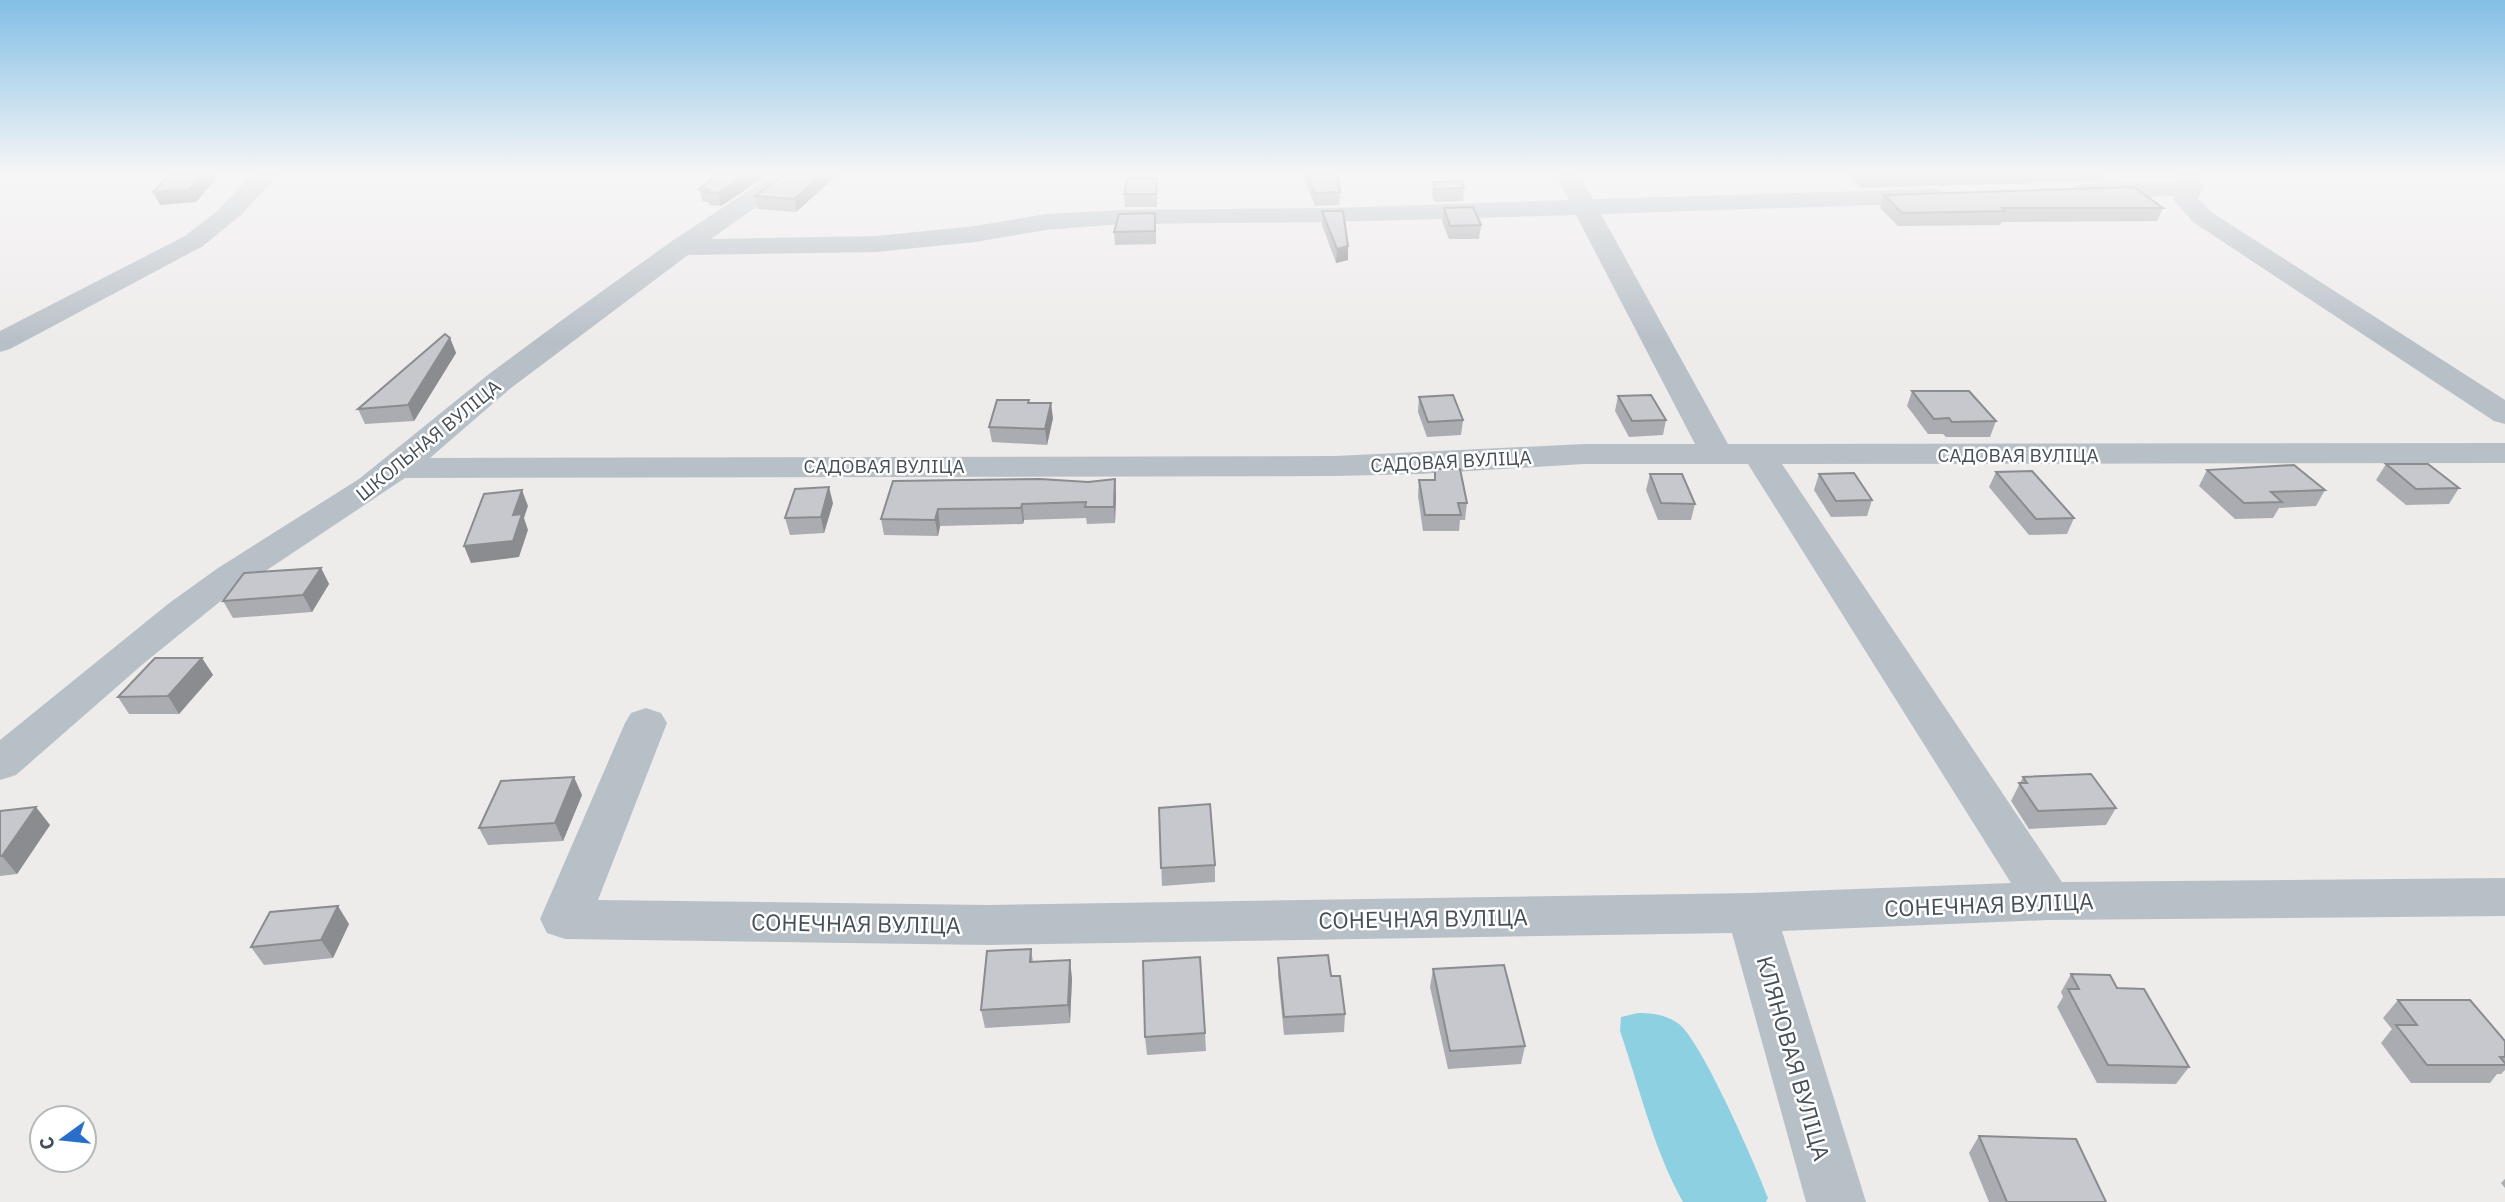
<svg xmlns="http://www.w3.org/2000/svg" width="2505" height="1202" font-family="'IBM Plex Sans',sans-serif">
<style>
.water{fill:#8dd0e2}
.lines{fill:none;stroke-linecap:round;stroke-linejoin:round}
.minor{fill:#b8c0c7;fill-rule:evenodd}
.wall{fill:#aaacb1}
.shaded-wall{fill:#8b8c90}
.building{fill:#c6c8ce;stroke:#8b8c90;stroke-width:2}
.labels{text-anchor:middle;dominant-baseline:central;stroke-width:5;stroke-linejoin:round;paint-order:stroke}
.street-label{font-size:19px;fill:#464f57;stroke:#fff}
.near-street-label{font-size:23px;fill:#464f57;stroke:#fff}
</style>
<rect width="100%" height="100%" fill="#eeebeb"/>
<path class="water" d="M 1638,1013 C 1653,1013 1667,1015 1679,1024 C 1702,1042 1756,1166 1768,1198 L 1766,1202 L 1683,1202 C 1653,1148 1640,1089 1620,1031 L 1621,1017 Z"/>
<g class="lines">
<g class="minor">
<polygon points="255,172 280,172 242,214 203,246 10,349 0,352 0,331 185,236 216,212"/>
<path d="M 777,172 L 805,172 L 711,239 L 876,236 L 975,226 L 1046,214 L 1121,210 L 1332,208 L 1569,200 L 1554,172 L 1578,172 L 1593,199 L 1934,189 L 1943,191 L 1946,196 L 1943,201 L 1934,203 L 1601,214 L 1728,444 L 2505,443 L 2505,463 L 1782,464 L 2062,882 L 2505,878 L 2505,916 L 2048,920 L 1782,931 L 1866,1202 L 1806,1202 L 1732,933 L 989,945 L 565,939 L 547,933 L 540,919 L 625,723 L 631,713 L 646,708 L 661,713 L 667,723 L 598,900 L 989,905 L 1751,893 L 2011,883 L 1748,464 L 1584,464 L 1420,474 L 1335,476 L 405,478 L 222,600 L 143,664 L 16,775 L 0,780 L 0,740 L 168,604 L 218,568 L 359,479 L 489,374 L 562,320 L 672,241 ZM 1576,215 L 1695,444 L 1584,444 L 1335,456 L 430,458 L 511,388 L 688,255 L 876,252 L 975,242 L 1046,230 L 1121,224 L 1332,222 Z"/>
<polygon points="2173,172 2198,172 2203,188 2198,198 2211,212 2505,400 2505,424 2494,421 2193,222 2173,199 2175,196 2085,198 2077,196 2073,191 2077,186 2085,184 2179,181"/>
</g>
</g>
<g class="wall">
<polygon points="722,172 772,172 721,206 709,205 709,202 703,202 699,189"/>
<polygon points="789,172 796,212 758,209 755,196"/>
<polygon points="1302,172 1337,172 1340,192 1339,205 1315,206"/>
<polygon points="1849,172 2106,172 2102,181 1861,188 1848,175"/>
<polygon points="1433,182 1464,188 1463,201 1435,202 1432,195"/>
<polygon points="1157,191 1157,207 1125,207 1124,194"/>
<polygon points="1884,195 2163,208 2157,221 2002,222 2000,225 1898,226 1880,208"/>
<polygon points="1444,208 1481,225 1479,239 1449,239 1442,221"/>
<polygon points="1322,211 1348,260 1336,263 1322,225"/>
<polygon points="1156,226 1156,244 1115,245 1114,232"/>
<polygon points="450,338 456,353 414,421 365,424 358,409"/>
<polygon points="1912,391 1996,421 1990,437 1946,437 1943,434 1928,434 1907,406"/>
<polygon points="1618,396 1666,420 1663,435 1629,437 1615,411"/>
<polygon points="1419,397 1463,420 1461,435 1427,437 1418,412"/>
<polygon points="1029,400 1029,403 1053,418 1047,445 992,442 989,427"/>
<polygon points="2386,464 2459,488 2449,504 2406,505 2376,480"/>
<polygon points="1435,469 1467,503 1465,520 1460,520 1459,531 1423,531 1418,496 1419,480 1434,480"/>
<polygon points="2207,470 2325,490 2316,506 2279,508 2273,518 2235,519 2199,486"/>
<polygon points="1996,472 2074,518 2067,534 2029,535 1989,487"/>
<polygon points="1650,474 1695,504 1691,520 1658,520 1646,490"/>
<polygon points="1819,474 1872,500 1867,516 1831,517 1814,490"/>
<polygon points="1040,479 1116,495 1115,523 1087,524 1086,518 1024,520 1023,524 940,526 938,536 884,535 881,519"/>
<polygon points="833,503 824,533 790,535 785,518"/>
<polygon points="321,568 329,584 312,612 233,618 223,601"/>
<polygon points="202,658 213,675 179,714 129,714 118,697"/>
<polygon points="2023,777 2116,808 2106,825 2029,829 2011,801"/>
<polygon points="582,795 563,841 488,845 479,828"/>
<polygon points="1159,808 1215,865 1215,882 1162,886"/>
<polygon points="0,812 50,825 17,874 0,876"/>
<polygon points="349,924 333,958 264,965 251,947"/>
<polygon points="1031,949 1033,962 1072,978 1070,1023 985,1028 981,1010"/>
<polygon points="1278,958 1331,976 1345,1014 1344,1032 1284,1035 1278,975"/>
<polygon points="1433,969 1525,1046 1521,1064 1448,1069 1430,987"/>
<polygon points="2071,974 2117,988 2189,1067 2176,1084 2097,1083 2057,1007 2063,997 2061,992"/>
<polygon points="2398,1000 2505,1041 2505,1070 2501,1074 2497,1074 2490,1083 2411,1083 2381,1043 2392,1029 2383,1018"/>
<polygon points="1205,1033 1206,1051 1147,1055 1145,1037"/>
<polygon points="1979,1136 2106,1202 1989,1202 1969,1153"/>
<polygon points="2505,1179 2505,1188 2501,1183"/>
</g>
<g class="shaded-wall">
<polygon points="205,172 222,172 196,202 160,205 153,192"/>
<polygon points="750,172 772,172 721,206 718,193"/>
<polygon points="825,172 841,172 796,212 794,199"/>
<polygon points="1348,246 1348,260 1336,263 1337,249"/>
<polygon points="450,338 456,353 414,421 408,405"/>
<polygon points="1051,403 1053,418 1047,445 1045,429"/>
<polygon points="1115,479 1116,495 1115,523 1114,507"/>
<polygon points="829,487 833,503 824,533 821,517"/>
<polygon points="522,490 528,506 524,518 528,530 519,557 471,563 464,546 513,515"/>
<polygon points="1022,504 1024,520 1023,524 1021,508"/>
<polygon points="938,509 940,526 938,536 935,520"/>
<polygon points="321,568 329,584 312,612 303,595"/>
<polygon points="202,658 213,675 179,714 168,696"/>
<polygon points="574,777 582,795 563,841 555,823"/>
<polygon points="36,807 50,825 17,874 2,856"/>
<polygon points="338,906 349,924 333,958 321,940"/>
<polygon points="1070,960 1072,978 1070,1023 1068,1005"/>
</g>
<g class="building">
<polygon points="172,172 205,172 189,189 153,192"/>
<polygon points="722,172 750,172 718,193 706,192 709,190 699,189"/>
<polygon points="789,172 825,172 794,199 755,196"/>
<polygon points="1307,172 1337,172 1340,192 1315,193"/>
<polygon points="1861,172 1980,172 1864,175"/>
<polygon points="1128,178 1157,178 1156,194 1124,194"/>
<polygon points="1462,181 1464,188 1436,189 1433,182"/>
<polygon points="2134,187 2163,208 2002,208 2005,211 1902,213 1884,195"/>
<polygon points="1473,207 1481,225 1450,226 1444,208"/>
<polygon points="1322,211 1343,211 1348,246 1337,249"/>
<polygon points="1155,213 1155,231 1114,232 1119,214"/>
<polygon points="445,334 450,338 408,405 358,409"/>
<polygon points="1912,391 1969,391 1996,421 1952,422 1949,418 1934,419"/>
<polygon points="1453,395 1463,420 1428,422 1419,397"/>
<polygon points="1651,395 1666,420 1632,421 1618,396"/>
<polygon points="997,400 1029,400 1028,403 1051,403 1045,429 989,427"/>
<polygon points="2386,464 2428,464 2459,488 2416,489"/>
<polygon points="2294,465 2325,490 2271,492 2282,502 2244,503 2207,470"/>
<polygon points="1435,469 1460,469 1467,503 1458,503 1461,515 1425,515 1419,480 1435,480"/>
<polygon points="2032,471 2074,518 2036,519 1996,472"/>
<polygon points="1854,473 1872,500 1836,501 1819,474"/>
<polygon points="1650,474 1682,474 1695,504 1661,503"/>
<polygon points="1040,479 1088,482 1115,479 1114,507 1085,507 1086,502 1022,504 1021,508 938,509 935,520 881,519 893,481"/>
<polygon points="829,487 821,517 785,518 795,489"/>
<polygon points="522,490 513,515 522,514 513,541 464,546 484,494"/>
<polygon points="321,568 303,595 223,601 244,573"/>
<polygon points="155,658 202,658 168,696 118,697"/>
<polygon points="2091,774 2116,808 2038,811 2019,783 2027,783 2023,777"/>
<polygon points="574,777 555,823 479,828 501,781"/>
<polygon points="1210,804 1215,865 1161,868 1159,808"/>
<polygon points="36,807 2,856 0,856 0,811"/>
<polygon points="338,906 321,940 251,947 270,912"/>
<polygon points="1031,949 1030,962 1070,960 1068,1005 981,1010 987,951"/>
<polygon points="1328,955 1331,976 1340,976 1345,1014 1284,1017 1278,958"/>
<polygon points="1200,957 1205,1033 1145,1037 1143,961"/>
<polygon points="1504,965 1525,1046 1450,1051 1433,969"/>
<polygon points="2071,974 2110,975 2117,988 2144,989 2189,1067 2108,1065 2068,989 2079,989"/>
<polygon points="2398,1000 2470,1000 2505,1041 2505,1057 2500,1057 2505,1063 2505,1065 2427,1065 2396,1025 2417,1025"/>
<polygon points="1979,1136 2076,1139 2106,1202 2007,1202"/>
</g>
<linearGradient id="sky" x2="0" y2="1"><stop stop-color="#83bfe6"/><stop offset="0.51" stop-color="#f7f6f6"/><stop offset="1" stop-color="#f7f6f6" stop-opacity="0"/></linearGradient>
<rect width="2505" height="340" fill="url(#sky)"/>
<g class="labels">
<g class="street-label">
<text transform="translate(428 440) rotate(-39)">ШКОЛЬНАЯ ВУЛІЦА</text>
<text x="2018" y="455">САДОВАЯ ВУЛІЦА</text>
<text transform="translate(1451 461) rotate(-3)">САДОВАЯ ВУЛІЦА</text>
<text x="884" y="466">САДОВАЯ ВУЛІЦА</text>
</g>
<g class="near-street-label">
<text transform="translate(1989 904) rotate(-2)">СОНЕЧНАЯ ВУЛІЦА</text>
<text transform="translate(1423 918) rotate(-1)">СОНЕЧНАЯ ВУЛІЦА</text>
<text transform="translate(856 923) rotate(1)">СОНЕЧНАЯ ВУЛІЦА</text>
<text transform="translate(1794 1058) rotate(74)">КЛЯНОВАЯ ВУЛІЦА</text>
</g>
</g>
<g transform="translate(63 1139) rotate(255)"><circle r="33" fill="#ffffff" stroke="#b5b9bc" stroke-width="2"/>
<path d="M0-5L12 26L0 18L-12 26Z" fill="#296fca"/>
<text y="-10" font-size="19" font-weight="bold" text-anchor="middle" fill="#464f57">С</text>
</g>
</svg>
